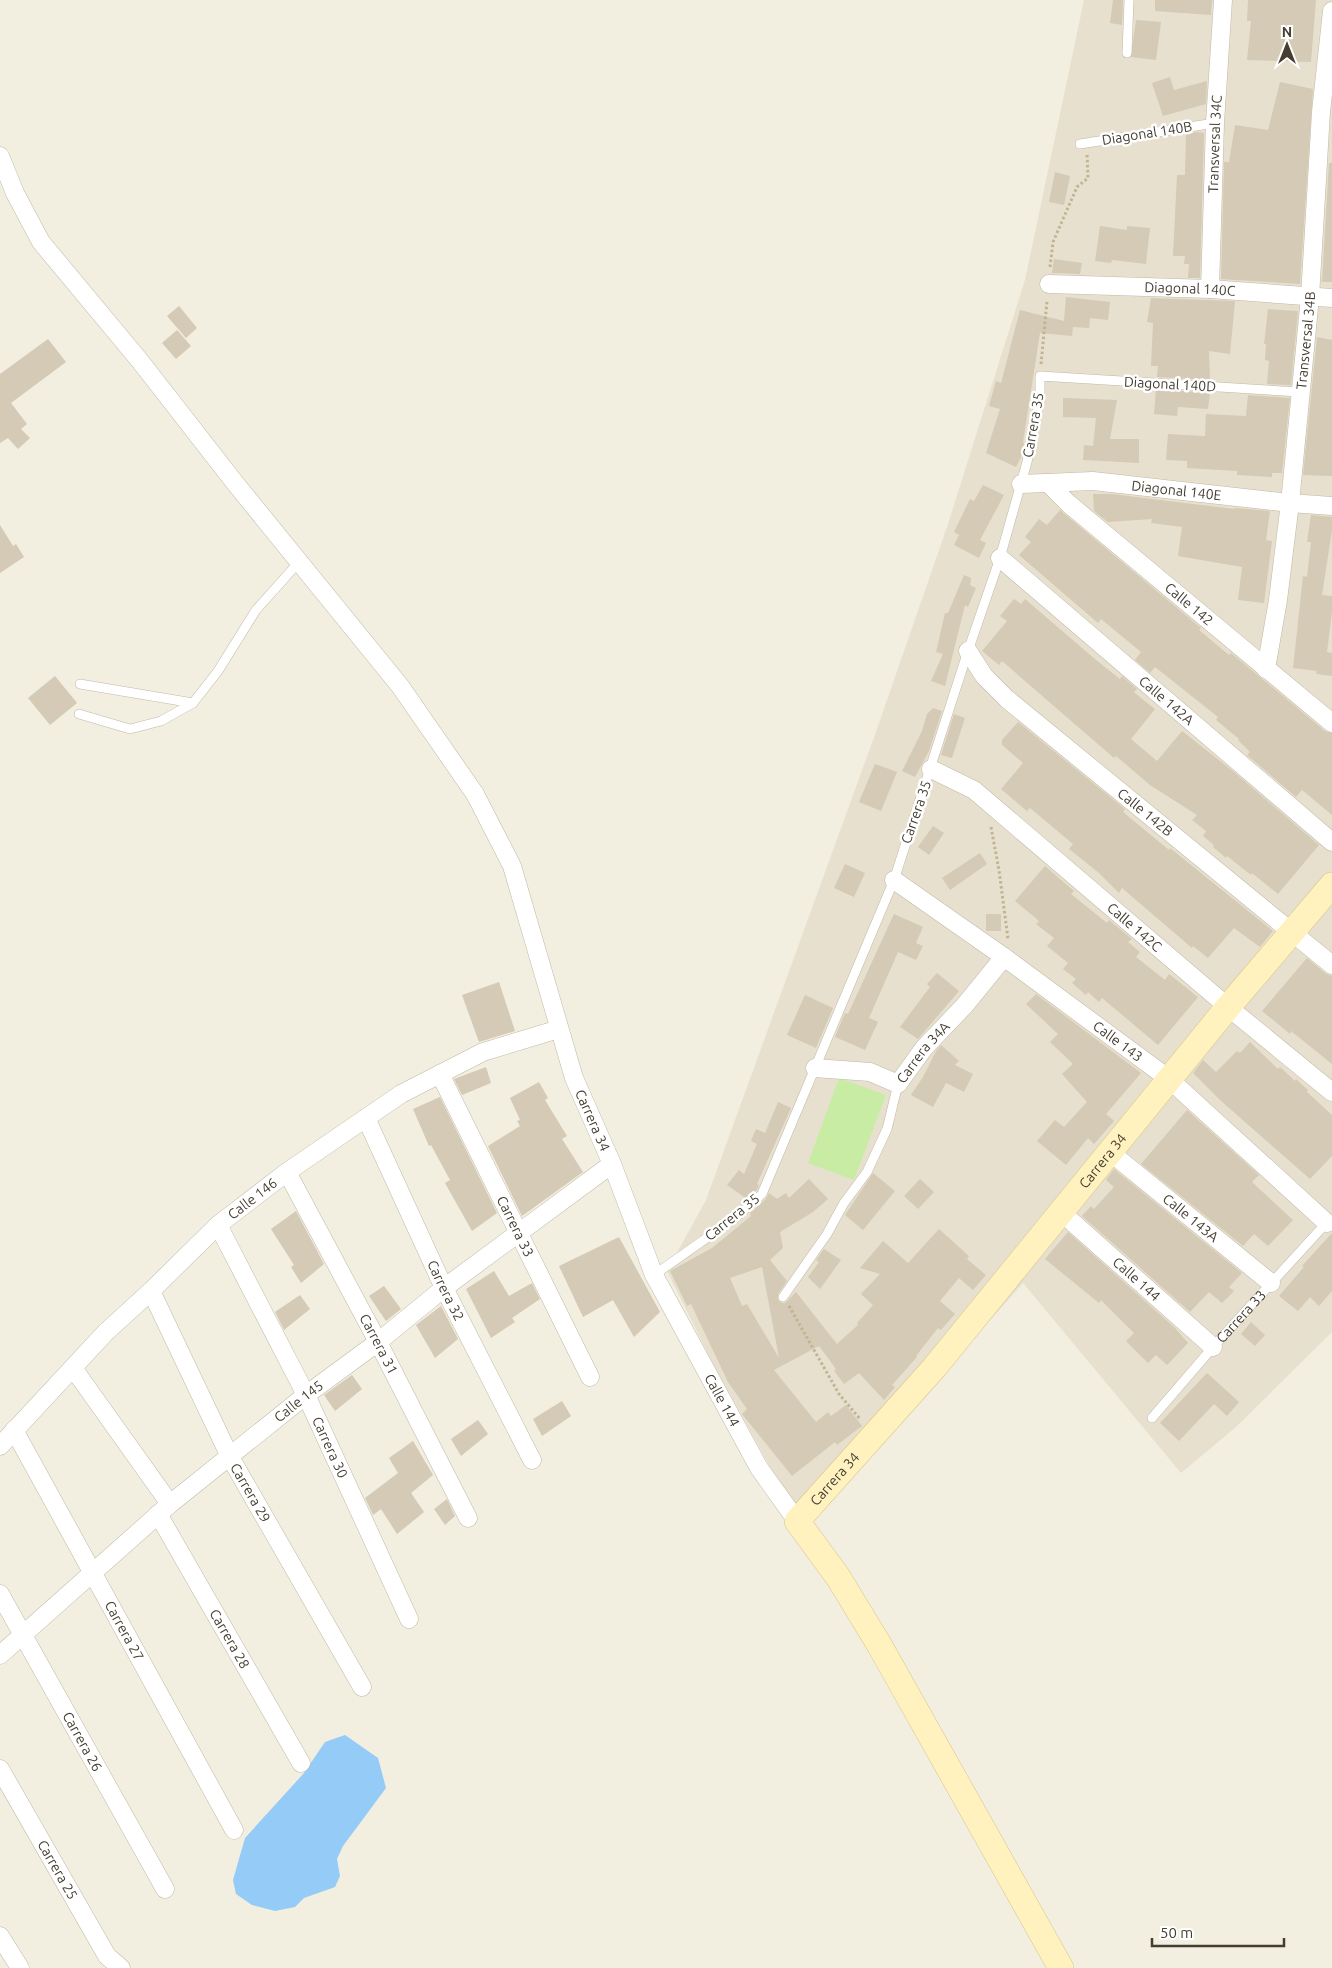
<svg xmlns="http://www.w3.org/2000/svg" width="1332" height="1968" font-family="Ubuntu,sans-serif">
<style>
.residential{fill:#e7e0ce}
.green{fill:#c9eca4}
.water{fill:#95cbf7}
.building{fill:#d4cab5;fill-rule:evenodd}
.lines{fill:none;stroke-linecap:round;stroke-linejoin:round}
.lane-casing{stroke:#c1b9a5;stroke-width:10}
.street-casing{stroke:#c1b9a5;stroke-width:19}
.secondary-casing{stroke:#d7c68b;stroke-width:26}
.path{stroke:#c2b392;stroke-width:3;stroke-dasharray:2.5 2.5;stroke-linecap:butt}
.lane{stroke:#fff;stroke-width:9}
.street{stroke:#fff;stroke-width:18}
.secondary{stroke:#fff2be;stroke-width:25}
.labels{text-anchor:middle;dominant-baseline:central;stroke-width:5;stroke-linejoin:round;paint-order:stroke}
.street-label{font-size:14px;fill:#443d31;stroke:#fff}
</style>
<rect width="100%" height="100%" fill="#f2eee0"/>
<polygon class="residential" points="1084,0 1332,0 1332,1332 1236,1427 1181,1473 1023,1283 810,1523 789,1501 711,1360 667,1271 706,1200 877,729 947,527 1025,280"/>
<polygon class="green" points="839,1078 886,1095 854,1180 808,1163"/>
<polygon class="water" points="345,1735 378,1758 386,1788 343,1846 337,1859 340,1876 335,1887 304,1898 295,1907 275,1911 252,1905 236,1894 233,1880 245,1838 304,1773 325,1742"/>
<g class="building">
<polygon points="1113,0 1123,0 1122,25 1110,23"/>
<polygon points="1155,0 1212,0 1211,15 1155,11"/>
<polygon points="1248,0 1316,0 1311,62 1247,60 1251,21 1247,21"/>
<polygon points="1136,20 1161,22 1156,60 1131,57"/>
<polygon points="1170,77 1174,90 1207,81 1206,104 1163,116 1152,83"/>
<polygon points="1280,82 1313,89 1300,284 1221,279 1224,162 1229,162 1235,125 1268,130"/>
<polygon points="1196,132 1204,133 1200,278 1188,278 1189,264 1184,264 1185,256 1173,256 1177,175 1185,175 1186,134"/>
<polygon points="1329,163 1332,163 1332,282 1322,282"/>
<polygon points="1055,172 1070,176 1064,205 1049,202"/>
<polygon points="1100,226 1127,230 1127,226 1150,228 1146,264 1112,260 1111,263 1095,261"/>
<polygon points="1054,259 1082,263 1080,274 1052,273"/>
<polygon points="1066,297 1110,302 1108,320 1090,318 1089,328 1073,327 1072,336 1040,333 1023,442 1024,443 1022,455 1016,467 986,453 1000,409 989,406 996,381 1001,383 1020,310 1064,321"/>
<polygon points="1151,298 1235,301 1230,354 1209,351 1210,380 1157,377 1158,366 1151,366 1153,323 1147,322"/>
<polygon points="179,306 197,328 186,338 167,316"/>
<polygon points="1268,309 1298,311 1291,385 1267,384 1269,361 1265,360 1266,344 1264,344"/>
<polygon points="177,330 191,346 176,359 162,343"/>
<polygon points="1317,337 1332,340 1332,476 1303,475"/>
<polygon points="48,339 66,362 11,403 27,424 21,429 30,438 18,449 8,438 0,443 0,374"/>
<polygon points="1156,389 1210,393 1208,409 1178,407 1177,416 1154,414"/>
<polygon points="1248,395 1290,398 1282,473 1272,473 1272,477 1237,475 1237,471 1187,468 1187,461 1166,460 1168,434 1205,436 1206,414 1246,416"/>
<polygon points="1063,398 1117,400 1110,439 1139,439 1139,463 1083,460 1084,445 1093,446 1096,418 1063,417"/>
<polygon points="983,485 1004,495 980,540 986,543 979,558 954,545 959,535 954,532 970,499 974,501"/>
<polygon points="1093,494 1112,494 1234,509 1235,508 1270,511 1266,540 1272,541 1264,603 1238,600 1242,567 1178,556 1182,527 1151,523 1152,519 1108,522 1094,511"/>
<polygon points="1060,510 1201,628 1199,630 1229,655 1231,653 1325,731 1332,733 1332,815 1302,790 1296,797 1247,755 1250,752 1238,740 1239,739 1216,720 1218,717 1155,667 1150,673 1135,660 1141,652 1101,619 1098,623 1019,555 1031,542 1025,537 1039,519 1047,525"/>
<polygon points="1311,515 1332,517 1332,530 1322,595 1332,596 1332,612 1327,652 1332,653 1332,676 1316,674 1317,671 1293,668 1303,576 1307,577 1311,542 1307,542"/>
<polygon points="0,525 13,546 16,544 24,557 0,573"/>
<polygon points="964,575 971,578 970,585 976,588 968,607 965,605 945,686 931,681 943,654 936,652 945,613 948,613"/>
<polygon points="1014,599 1021,604 1025,599 1096,660 1120,679 1122,676 1137,689 1134,692 1136,694 1155,709 1131,739 1157,761 1182,731 1234,772 1319,845 1278,894 1252,873 1251,875 1227,856 1226,858 1213,847 1214,845 1203,836 1206,831 1192,820 1197,815 1150,785 1116,756 1114,758 1002,661 999,665 982,651 1007,621 1000,616"/>
<polygon points="55,676 77,703 50,725 28,698"/>
<polygon points="933,708 942,711 929,751 915,777 902,771 922,731 927,714"/>
<polygon points="954,714 965,718 952,758 941,755"/>
<polygon points="1018,722 1125,809 1123,812 1169,850 1170,848 1273,931 1260,947 1234,928 1208,958 1193,946 1192,948 1122,888 1119,893 1099,873 1069,849 1073,844 1030,808 1027,811 1001,789 1023,763 1002,745 1002,740"/>
<polygon points="875,764 897,772 881,811 859,802"/>
<polygon points="933,826 944,833 929,855 918,847"/>
<polygon points="980,853 987,864 950,890 942,878"/>
<polygon points="845,864 865,873 854,897 834,888"/>
<polygon points="1045,866 1074,891 1071,894 1107,923 1109,920 1132,939 1128,942 1140,952 1136,957 1165,980 1169,974 1198,997 1158,1045 1102,998 1099,1002 1088,992 1086,995 1072,983 1076,979 1063,969 1068,963 1047,946 1054,938 1036,924 1039,921 1015,901"/>
<polygon points="894,914 923,927 916,943 923,946 916,960 898,952 869,1018 878,1022 865,1050 835,1037 845,1013 848,1014"/>
<rect x="986" y="914" width="15" height="17"/>
<polygon points="1307,958 1325,973 1332,976 1332,1064 1291,1031 1290,1034 1262,1011"/>
<polygon points="937,973 959,991 918,1039 900,1027 930,987 927,984"/>
<polygon points="499,982 515,1031 479,1042 462,995"/>
<polygon points="1036,994 1141,1073 1106,1114 1114,1121 1094,1144 1088,1138 1066,1165 1037,1141 1055,1120 1064,1127 1087,1102 1062,1074 1073,1064 1050,1042 1058,1034 1026,1004"/>
<polygon points="805,995 833,1008 816,1048 787,1035"/>
<polygon points="1250,1042 1278,1069 1280,1067 1295,1081 1296,1079 1308,1090 1307,1092 1332,1115 1332,1156 1310,1179 1220,1100 1193,1073 1203,1060 1216,1072 1237,1051 1240,1053"/>
<polygon points="941,1045 959,1061 955,1065 973,1074 964,1092 946,1083 933,1107 911,1095 923,1077 936,1051"/>
<polygon points="486,1067 491,1083 462,1095 454,1079"/>
<polygon points="539,1082 548,1098 545,1100 567,1136 562,1139 583,1172 522,1216 488,1146 520,1126 517,1121 520,1120 510,1098"/>
<polygon points="440,1097 497,1213 472,1231 445,1183 450,1180 431,1145 429,1146 413,1109"/>
<polygon points="778,1102 791,1108 757,1184 759,1185 757,1190 747,1199 727,1185 739,1170 744,1174 757,1144 751,1141 756,1129 765,1133"/>
<polygon points="1187,1110 1259,1175 1252,1182 1293,1220 1268,1246 1254,1234 1243,1246 1141,1164"/>
<polygon points="1114,1169 1242,1273 1229,1287 1234,1291 1222,1303 1209,1292 1190,1312 1082,1216 1091,1206 1094,1209 1114,1187 1106,1180"/>
<polygon points="873,1173 895,1191 863,1230 845,1215"/>
<path d="M 809,1179 L 828,1199 L 813,1212 L 780,1232 L 783,1248 L 770,1260 L 787,1281 L 778,1294 L 778,1300 L 782,1303 L 785,1303 L 796,1292 L 837,1344 L 858,1325 L 857,1323 L 873,1305 L 861,1294 L 880,1274 L 860,1268 L 883,1241 L 908,1263 L 939,1229 L 969,1256 L 967,1259 L 986,1275 L 973,1290 L 959,1278 L 940,1301 L 955,1314 L 941,1330 L 938,1328 L 916,1356 L 917,1357 L 892,1385 L 895,1387 L 884,1400 L 859,1373 L 844,1384 L 834,1371 L 836,1369 L 819,1346 L 774,1370 L 816,1422 L 828,1412 L 831,1416 L 846,1405 L 862,1426 L 837,1445 L 835,1442 L 792,1476 L 742,1414 L 747,1409 L 728,1382 L 691,1304 L 687,1306 L 670,1271 L 712,1248 L 751,1216 L 750,1213 L 766,1199 L 769,1193 L 777,1199 L 786,1193 L 789,1198 ZM 762,1267 L 779,1358 L 747,1304 L 742,1306 L 730,1278 Z"/>
<polygon points="920,1179 934,1192 918,1209 904,1196"/>
<polygon points="296,1211 324,1264 301,1283 291,1267 294,1265 271,1229"/>
<polygon points="1068,1232 1175,1328 1188,1343 1167,1365 1156,1355 1148,1363 1126,1341 1134,1333 1101,1300 1099,1303 1045,1259"/>
<polygon points="1332,1233 1332,1291 1319,1306 1310,1297 1298,1311 1279,1296 1304,1267 1302,1266"/>
<polygon points="619,1237 660,1312 634,1337 613,1300 583,1317 559,1266"/>
<polygon points="824,1249 841,1260 820,1289 808,1277 819,1262 816,1260"/>
<polygon points="494,1271 509,1296 532,1283 540,1299 512,1318 515,1322 491,1338 466,1289"/>
<polygon points="384,1286 401,1309 386,1321 369,1296"/>
<polygon points="300,1295 310,1309 284,1330 275,1312"/>
<polygon points="441,1306 458,1339 435,1358 416,1325"/>
<polygon points="1251,1322 1265,1335 1255,1346 1241,1334"/>
<polygon points="1207,1373 1239,1402 1227,1416 1214,1404 1179,1441 1160,1423"/>
<polygon points="352,1375 362,1389 335,1411 324,1395"/>
<polygon points="562,1401 571,1416 542,1436 533,1419"/>
<polygon points="478,1420 488,1434 461,1456 451,1439"/>
<polygon points="413,1441 433,1475 411,1493 424,1512 397,1534 381,1509 373,1515 365,1498 398,1473 389,1458"/>
<polygon points="447,1499 455,1516 445,1525 434,1509"/>
</g>
<g class="lines">
<g class="lane-casing">
<g id="lane">
<polyline points="1127,53 1129,0"/>
<polyline points="1080,144 1215,123"/>
<polyline points="80,684 193,703"/>
<polyline points="79,714 130,729 161,721 193,703 218,671 256,610 299,562"/>
<polyline points="654,1275 735,1218 762,1194 894,880 968,651 1000,558 1027,462 1040,398 1040,376 1300,392"/>
<polyline points="783,1297 827,1234 844,1203 867,1172 887,1129 898,1084"/>
<path id="s1" d="M 1152,1418 L 1213,1347 L 1329,1220"/>
</g>
</g>
<g class="street-casing">
<g id="street">
<path id="s2" d="M 0,156 L 15,193 L 41,242 L 140,361 L 235,483 L 400,686 L 475,794 L 512,866 L 574,1078 L 612,1164 L 654,1275 L 759,1468 L 797,1521"/>
<path id="s3" d="M 1049,284 L 1210,289 L 1332,298"/>
<path id="s4" d="M 1210,289 L 1215,123 L 1223,0"/>
<path id="s5" d="M 1048,483 L 1069,504 L 1332,723"/>
<path id="s6" d="M 1021,484 L 1093,481 L 1290,503 L 1332,506"/>
<path id="s7" d="M 1000,558 L 1332,842"/>
<path id="s8" d="M 968,651 L 984,676 L 1007,699 L 1332,965"/>
<path id="s9" d="M 1266,669 L 1278,600 L 1290,503 L 1310,297 L 1321,112 L 1332,11"/>
<path id="s10" d="M 931,769 L 974,790 L 1228,1007 L 1332,1092"/>
<path id="s11" d="M 894,880 L 1004,957 L 1169,1079 L 1327,1223"/>
<path id="s12" d="M 815,1068 L 870,1072 L 898,1084 L 924,1048 L 965,1005 L 1004,957"/>
<path id="s13" d="M 440,1074 L 590,1377"/>
<path id="s14" d="M 366,1118 L 444,1288 L 532,1460"/>
<path id="s15" d="M 1110,1152 L 1271,1283"/>
<path id="s16" d="M 287,1172 L 378,1342 L 468,1518"/>
<path id="s17" d="M 1061,1212 L 1213,1347"/>
<path id="s18" d="M 218,1225 L 306,1395 L 409,1619"/>
<path id="s19" d="M 151,1291 L 230,1457 L 362,1687"/>
<polyline points="73,1368 170,1504"/>
<path id="s20" d="M 14,1430 L 234,1830"/>
<path id="s21" d="M 0,1446 L 106,1332 L 151,1291 L 218,1225 L 287,1172 L 401,1094 L 483,1052 L 559,1029"/>
<path id="s22" d="M 158,1514 L 301,1763"/>
<path id="s23" d="M 0,1594 L 165,1889"/>
<path id="s24" d="M 0,1655 L 170,1504 L 306,1395 L 378,1342 L 444,1288 L 612,1164"/>
<path id="s25" d="M 0,1769 L 107,1956 L 121,1968"/>
<polyline points="0,1936 20,1968"/>
</g>
</g>
<g class="secondary-casing">
<g id="secondary">
<path id="s26" d="M 1061,1968 L 880,1646 L 838,1577 L 797,1521 L 934,1368 L 1228,1007 L 1332,885"/>
</g>
</g>
<g class="path">
<polyline points="1050,267 1053,242 1077,187 1088,178 1087,154"/>
<polyline points="1041,364 1047,301"/>
<polyline points="991,827 999,870 1008,939"/>
<polyline points="789,1306 839,1394 860,1419"/>
</g>
<use href="#lane" class="lane"/>
<use href="#street" class="street"/>
<use href="#secondary" class="secondary"/>
</g>
<g class="labels">
<g class="street-label">
<text transform="translate(1147 133) rotate(-9)">Diagonal 140B</text>
<text stroke="none"><textPath href="#s4" startOffset="145">Transversal 34C</textPath></text>
<text stroke="none"><textPath href="#s3" startOffset="141">Diagonal 140C</textPath></text>
<text stroke="none"><textPath href="#s9" startOffset="331">Transversal 34B</textPath></text>
<text transform="translate(1170 384) rotate(3)">Diagonal 140D</text>
<text transform="translate(1033 425) rotate(-80)">Carrera 35</text>
<text stroke="none"><textPath href="#s6" startOffset="156">Diagonal 140E</textPath></text>
<text stroke="none"><textPath href="#s5" startOffset="186">Calle 142</textPath></text>
<text stroke="none"><textPath href="#s7" startOffset="219">Calle 142A</textPath></text>
<text transform="translate(916 812) rotate(-71)">Carrera 35</text>
<text stroke="none"><textPath href="#s8" startOffset="241">Calle 142B</textPath></text>
<text stroke="none"><textPath href="#s10" startOffset="259">Calle 142C</textPath></text>
<text stroke="none"><textPath href="#s11" startOffset="276">Calle 143</textPath></text>
<text stroke="none"><textPath href="#s12" startOffset="126">Carrera 34A</textPath></text>
<text stroke="none"><textPath href="#s2" startOffset="1146">Carrera 34</textPath></text>
<text stroke="none"><textPath href="#s26" startOffset="992">Carrera 34</textPath></text>
<text stroke="none"><textPath href="#s21" startOffset="354">Calle 146</textPath></text>
<text transform="translate(732 1217) rotate(-39)">Carrera 35</text>
<text stroke="none"><textPath href="#s15" startOffset="104">Calle 143A</textPath></text>
<text stroke="none"><textPath href="#s13" startOffset="170">Carrera 33</textPath></text>
<text stroke="none"><textPath href="#s17" startOffset="101">Calle 144</textPath></text>
<text stroke="none"><textPath href="#s14" startOffset="190">Carrera 32</textPath></text>
<text stroke="none"><textPath href="#s1" startOffset="135">Carrera 33</textPath></text>
<text stroke="none"><textPath href="#s16" startOffset="195">Carrera 31</textPath></text>
<text stroke="none"><textPath href="#s2" startOffset="1455">Calle 144</textPath></text>
<text stroke="none"><textPath href="#s24" startOffset="392">Calle 145</textPath></text>
<text stroke="none"><textPath href="#s18" startOffset="249">Carrera 30</textPath></text>
<text stroke="none"><textPath href="#s26" startOffset="576">Carrera 34</textPath></text>
<text stroke="none"><textPath href="#s19" startOffset="225">Carrera 29</textPath></text>
<text stroke="none"><textPath href="#s20" startOffset="229">Carrera 27</textPath></text>
<text stroke="none"><textPath href="#s22" startOffset="144">Carrera 28</textPath></text>
<text stroke="none"><textPath href="#s23" startOffset="169">Carrera 26</textPath></text>
<text stroke="none"><textPath href="#s25" startOffset="116">Carrera 25</textPath></text>
</g>
</g>
<g transform="translate(1287 45)" stroke="#ffffff" stroke-width="4" paint-order="stroke">
<path d="M0-4L9 19L0 12L-9 19Z" fill="#443d31"/>
<text y="-8" font-size="14" font-weight="bold" text-anchor="middle" fill="#443d31">N</text>
</g>
<path d="M1152 1938v8h132v-8" fill="none" stroke="#443d31" stroke-width="2.5"/>
<text x="1160" y="1938" font-size="15" fill="#443d31" stroke="#ffffff" stroke-width="4" paint-order="stroke">50 m</text>
</svg>
